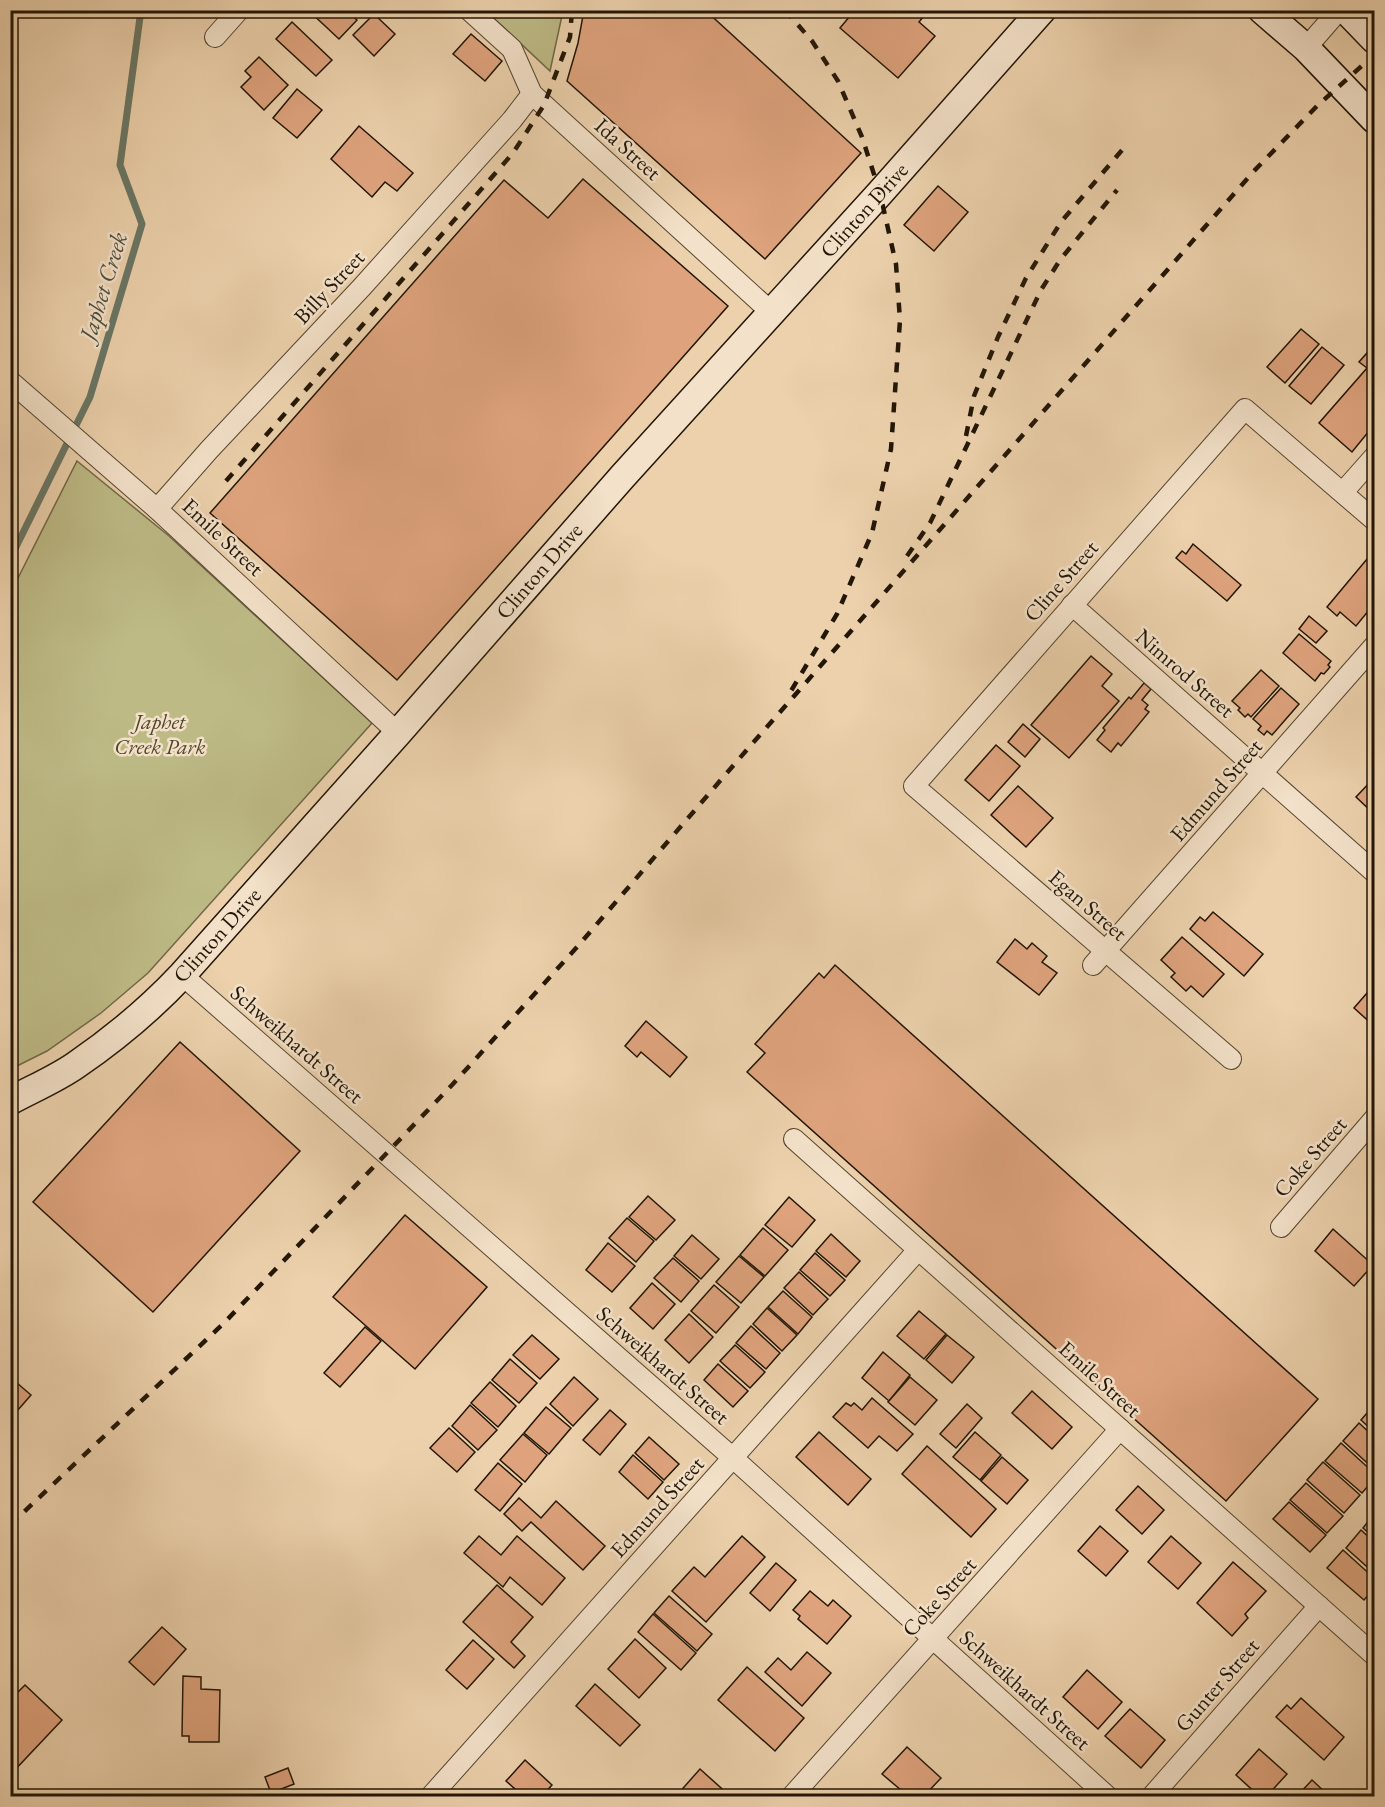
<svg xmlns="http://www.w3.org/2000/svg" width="1385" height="1807" font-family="'EB Garamond',serif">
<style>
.green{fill:#bdba86;stroke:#706846;stroke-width:1.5}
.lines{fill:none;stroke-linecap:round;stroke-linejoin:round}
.stream{stroke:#6a7765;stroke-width:7}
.building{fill:#dea37d;stroke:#221606;stroke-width:1.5}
.street-casing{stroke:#544530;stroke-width:22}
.secondary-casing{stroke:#221606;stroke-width:30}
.street{stroke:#f3e1c9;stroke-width:20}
.secondary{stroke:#f3e1c9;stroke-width:27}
.rail{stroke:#221606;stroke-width:4.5;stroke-dasharray:10 10;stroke-linecap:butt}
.labels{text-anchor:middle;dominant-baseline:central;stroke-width:5;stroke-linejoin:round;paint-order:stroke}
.street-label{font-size:22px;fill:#221606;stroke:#f3e1c9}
.park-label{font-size:22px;font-style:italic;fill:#50472c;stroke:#f3e1c9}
.water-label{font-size:24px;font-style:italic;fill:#4c4f3d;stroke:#f3e1c9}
</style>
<rect width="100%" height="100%" fill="#ecd1ac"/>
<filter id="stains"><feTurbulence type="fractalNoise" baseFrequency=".00333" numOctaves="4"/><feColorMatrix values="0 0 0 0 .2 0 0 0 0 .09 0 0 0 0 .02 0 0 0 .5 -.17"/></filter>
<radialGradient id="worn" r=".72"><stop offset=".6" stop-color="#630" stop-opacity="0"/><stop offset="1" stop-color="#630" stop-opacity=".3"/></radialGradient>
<g class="green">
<polygon points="486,11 563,11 550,71"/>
<polygon points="77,461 169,536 372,723 148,973 101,1013 47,1051 11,1069 11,592"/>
</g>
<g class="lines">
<polyline class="stream" points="10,559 90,397 142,224 120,165 141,10"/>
</g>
<g class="building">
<polygon points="308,10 346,10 357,20 339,39"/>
<polygon points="584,10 705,10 861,153 765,259 567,81 578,43"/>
<polygon points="855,10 929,10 919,22 935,36 898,78 840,28"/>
<polygon points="374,14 395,34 374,56 353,35"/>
<polygon points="292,22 332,60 316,76 276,39"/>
<polygon points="471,34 502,61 485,81 453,54"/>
<polygon points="259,57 288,85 264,110 241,87 251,77 245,71"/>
<polygon points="297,89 322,110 297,138 273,118"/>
<polygon points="359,126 413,173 397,191 385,182 372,197 331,159"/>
<polygon points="583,179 728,306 397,680 210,513 504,180 548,218"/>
<polygon points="938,186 968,212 934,251 904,225"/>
<polygon points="1301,329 1319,344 1285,383 1267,367"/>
<polygon points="1374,345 1374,425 1352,452 1319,423 1367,368 1359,362"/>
<polygon points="1322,347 1344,365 1311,404 1289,386"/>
<polygon points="1193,544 1241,585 1227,601 1176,558 1182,551 1186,554"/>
<polygon points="1367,559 1374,565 1374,604 1356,626 1340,612 1337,616 1327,607"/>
<polygon points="1309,616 1327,631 1316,643 1299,629"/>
<polygon points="1299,634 1331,661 1328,665 1330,667 1324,674 1321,673 1315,681 1283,653"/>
<polygon points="1091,656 1112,674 1102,686 1119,701 1069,758 1031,725"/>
<polygon points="1261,670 1279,686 1251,717 1248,714 1245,717 1238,710 1240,708 1232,701"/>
<polygon points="1144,683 1151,689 1142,700 1148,705 1145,709 1149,712 1121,746 1118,743 1111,752 1097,740 1105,730 1103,728 1129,697 1131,699"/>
<polygon points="1281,688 1299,704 1272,735 1267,731 1264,735 1258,730 1261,726 1253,719"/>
<polygon points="1023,724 1040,739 1025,757 1008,742"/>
<polygon points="996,745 1020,766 989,801 965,780"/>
<polygon points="1373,779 1374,781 1374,814 1356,797"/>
<polygon points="1018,786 1053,818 1026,847 991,815"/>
<polygon points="1213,912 1263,954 1244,976 1190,929 1200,917 1205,921"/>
<polygon points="1182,937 1224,974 1203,997 1191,986 1186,991 1171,977 1175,973 1161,960"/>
<polygon points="1015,939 1027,949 1032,943 1047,956 1042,962 1057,973 1039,995 997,962"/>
<polygon points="835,965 1318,1399 1226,1501 747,1072 765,1053 755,1044 819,973 824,978"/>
<polygon points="1374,985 1374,1026 1354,1008"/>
<polygon points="646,1021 687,1057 670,1077 641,1052 637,1057 625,1046"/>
<polygon points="180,1042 300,1151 153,1312 33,1202"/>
<polygon points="648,1196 675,1220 656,1240 629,1217"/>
<polygon points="789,1197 815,1220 792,1247 765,1225"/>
<polygon points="405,1215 487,1287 415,1369 333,1297"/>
<polygon points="627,1218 654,1241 636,1262 609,1238"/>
<polygon points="763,1228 788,1250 765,1276 740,1255"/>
<polygon points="1333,1229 1373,1265 1354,1286 1315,1251"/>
<polygon points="831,1234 860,1261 846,1277 816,1251"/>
<polygon points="692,1235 719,1259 701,1279 674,1256"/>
<polygon points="608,1243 635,1266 612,1292 586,1270"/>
<polygon points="815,1253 845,1280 830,1296 800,1270"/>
<polygon points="739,1256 764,1277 741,1303 716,1282"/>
<polygon points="673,1258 699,1281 681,1302 654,1278"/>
<polygon points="799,1272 828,1299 813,1315 784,1288"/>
<polygon points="652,1283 675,1304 653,1329 630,1308"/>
<polygon points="714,1285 739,1307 716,1333 691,1311"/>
<polygon points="783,1291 812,1317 798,1334 768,1307"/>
<polygon points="767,1308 797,1335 782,1351 753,1324"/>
<polygon points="919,1311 946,1334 924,1359 897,1336"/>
<polygon points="689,1314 713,1337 689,1363 665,1340"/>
<polygon points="751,1326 780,1353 766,1369 736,1343"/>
<polygon points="365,1327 381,1341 340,1387 324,1373"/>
<polygon points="532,1335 559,1359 540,1379 513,1355"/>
<polygon points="947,1335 974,1357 952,1383 926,1360"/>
<polygon points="735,1345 765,1372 750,1388 720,1361"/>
<polygon points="883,1352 910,1375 889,1401 862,1378"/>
<polygon points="510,1359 537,1383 519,1403 492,1380"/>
<polygon points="718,1364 748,1391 733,1407 704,1380"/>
<polygon points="10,1377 31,1395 10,1419"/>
<polygon points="574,1377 598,1399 573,1426 550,1404"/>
<polygon points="910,1377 937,1400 915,1425 888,1402"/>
<polygon points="490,1382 516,1406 498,1427 471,1403"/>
<polygon points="1032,1391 1072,1427 1052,1449 1012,1413"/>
<polygon points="872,1398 913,1434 897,1451 879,1436 868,1448 833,1417 846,1403 851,1406 854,1403 862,1410"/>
<polygon points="967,1404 982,1418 956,1448 940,1434"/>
<polygon points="470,1405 497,1430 478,1450 452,1426"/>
<polygon points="1374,1405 1374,1432 1361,1420"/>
<polygon points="546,1407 571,1428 549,1454 524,1433"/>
<polygon points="610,1410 626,1424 600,1455 583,1440"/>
<polygon points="1359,1423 1374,1437 1374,1469 1343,1441"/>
<polygon points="449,1428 475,1452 457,1472 430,1448"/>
<polygon points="819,1432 871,1479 848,1505 796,1457"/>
<polygon points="975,1432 1001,1455 980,1480 953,1457"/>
<polygon points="523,1434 547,1455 525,1482 500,1460"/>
<polygon points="649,1437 679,1464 664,1480 635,1453"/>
<polygon points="1341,1443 1374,1473 1374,1479 1362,1493 1325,1461"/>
<polygon points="927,1446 996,1509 971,1537 902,1474"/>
<polygon points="633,1455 663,1482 648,1499 619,1472"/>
<polygon points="1002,1457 1028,1480 1007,1504 981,1481"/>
<polygon points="1323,1462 1360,1495 1344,1513 1307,1480"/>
<polygon points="498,1463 522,1484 500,1511 475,1490"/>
<polygon points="1306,1483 1343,1516 1327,1533 1290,1500"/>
<polygon points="1138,1486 1164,1510 1142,1534 1116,1510"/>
<polygon points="519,1498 541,1518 556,1501 605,1546 583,1570 531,1522 522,1531 504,1514"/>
<polygon points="1289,1502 1326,1535 1310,1552 1273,1519"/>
<polygon points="1374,1514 1374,1538 1363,1528"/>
<polygon points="1100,1526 1128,1551 1106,1576 1078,1551"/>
<polygon points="1361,1530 1374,1542 1374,1573 1346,1548"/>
<polygon points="479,1536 501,1555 517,1536 565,1578 542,1605 510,1577 503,1587 464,1553"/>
<polygon points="742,1536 765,1557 706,1622 672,1591 694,1567 705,1577"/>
<polygon points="1171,1536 1201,1563 1178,1589 1148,1562"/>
<polygon points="1343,1550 1374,1578 1374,1588 1364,1600 1327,1568"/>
<polygon points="1233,1562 1266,1591 1245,1614 1248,1618 1232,1636 1197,1603"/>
<polygon points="776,1563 796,1580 770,1611 750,1593"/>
<polygon points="497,1585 533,1617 511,1642 525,1656 514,1668 463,1622"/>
<polygon points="810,1591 828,1606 833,1600 851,1616 827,1644 798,1619 800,1616 793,1610"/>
<polygon points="669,1596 712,1634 697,1651 654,1613"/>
<polygon points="653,1614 696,1653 681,1670 638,1632"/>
<polygon points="162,1627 186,1649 154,1685 129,1662"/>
<polygon points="635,1639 666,1668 639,1698 608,1669"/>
<polygon points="473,1640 494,1659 467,1689 446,1670"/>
<polygon points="807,1652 831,1673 802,1706 765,1672 778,1658 791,1670"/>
<polygon points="747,1667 804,1718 775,1751 718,1700"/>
<polygon points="1087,1670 1122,1702 1098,1729 1063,1697"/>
<polygon points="183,1676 201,1677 201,1689 220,1690 219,1742 189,1742 189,1736 182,1736"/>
<polygon points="595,1684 640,1725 620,1746 576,1706"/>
<polygon points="25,1685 62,1720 10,1775 10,1700"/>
<polygon points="1301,1698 1344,1737 1324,1760 1276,1717 1287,1705 1291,1709"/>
<polygon points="1130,1709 1165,1740 1141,1768 1105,1736"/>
<polygon points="907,1747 941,1778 924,1796 908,1796 882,1774"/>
<polygon points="1259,1749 1287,1774 1267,1796 1259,1796 1236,1775"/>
<polygon points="525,1760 552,1785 542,1796 523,1796 506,1781"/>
<polygon points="288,1768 294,1784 271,1793 265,1777"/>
<polygon points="700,1769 730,1796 679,1796 677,1795"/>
<polygon points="1312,1780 1327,1794 1325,1796 1301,1796 1299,1794"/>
</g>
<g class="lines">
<g class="street-casing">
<g id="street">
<polyline points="469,10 512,49 532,94 770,311"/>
<polyline points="215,37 239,10"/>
<polyline points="1306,48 1339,10"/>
<polyline points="10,381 157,509 398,733"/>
<polyline points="1343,492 1374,457"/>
<polyline points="157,509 209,450 362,287 512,120 532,94"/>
<polyline points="1072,605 1374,872"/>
<polyline points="1093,965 1374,646"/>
<polyline points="182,975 733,1458 1107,1796"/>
<polyline points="1231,1059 914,786 1245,409 1374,520"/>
<polyline points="794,1139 1374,1655"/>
<polyline points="1281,1227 1374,1119"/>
<polyline points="431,1796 918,1250"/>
<polyline points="792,1796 1120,1429"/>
<polyline points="1152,1796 1319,1606"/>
</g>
</g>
<g class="secondary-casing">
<g id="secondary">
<polyline points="1262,10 1306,48 1374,119"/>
<polyline points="1346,10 1374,39"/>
<path d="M 10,1101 C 32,1089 56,1079 76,1065 C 114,1039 150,1009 182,975 L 398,733 L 623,476 L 880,193 L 1042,10"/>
</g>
</g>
<use href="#street" class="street"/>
<use href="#secondary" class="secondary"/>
<g class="rail">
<polyline points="785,10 812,41 838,81 862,137 880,193 896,264 900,320 891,449 872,533 837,614 791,691"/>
<polyline points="966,436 974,396 998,337 1026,278 1061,222 1128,143"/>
<polyline points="226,481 513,153 544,105 570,37 572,10"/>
<polyline points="907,556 930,523 1041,290 1060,260 1117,190"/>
<polyline points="10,1525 224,1323 452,1085 578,946 738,760 1254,171 1317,106 1374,55"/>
</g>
</g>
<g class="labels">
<g class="street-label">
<text transform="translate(628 149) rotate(42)">Ida Street</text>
<text transform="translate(864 210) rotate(-48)">Clinton Drive</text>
<text transform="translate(329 287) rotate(-47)">Billy Street</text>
<text transform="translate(223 537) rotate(43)">Emile Street</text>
<text transform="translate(539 571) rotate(-49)">Clinton Drive</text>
<text transform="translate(1061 581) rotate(-49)">Cline Street</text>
<text transform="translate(1185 673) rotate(41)">Nimrod Street</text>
<text transform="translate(1216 790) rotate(-49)">Edmund Street</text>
<text transform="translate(1088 905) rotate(41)">Egan Street</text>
<text transform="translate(217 935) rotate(-48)">Clinton Drive</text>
<text transform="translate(297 1044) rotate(41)">Schweikhardt Street</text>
<text transform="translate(1310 1157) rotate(-49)">Coke Street</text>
<text transform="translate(663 1365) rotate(41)">Schweikhardt Street</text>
<text transform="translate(1100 1379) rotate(42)">Emile Street</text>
<text transform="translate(657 1507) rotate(-48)">Edmund Street</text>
<text transform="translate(939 1597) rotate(-48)">Coke Street</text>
<text transform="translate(1217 1685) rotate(-49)">Gunter Street</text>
<text transform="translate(1025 1690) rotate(42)">Schweikhardt Street</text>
</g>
<g class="park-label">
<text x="160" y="721">Japhet<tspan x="160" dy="25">Creek Park</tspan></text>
</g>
<g class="water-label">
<text transform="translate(103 286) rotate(-73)">Japhet Creek</text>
</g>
</g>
<rect width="1385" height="1807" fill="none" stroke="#ecd1ac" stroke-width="36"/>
<rect x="12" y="12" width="1361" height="1783" fill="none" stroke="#221606" stroke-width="3"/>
<rect x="18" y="18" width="1349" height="1771" fill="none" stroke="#221606" stroke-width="1.5"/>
<rect width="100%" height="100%" filter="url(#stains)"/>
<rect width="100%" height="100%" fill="url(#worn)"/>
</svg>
